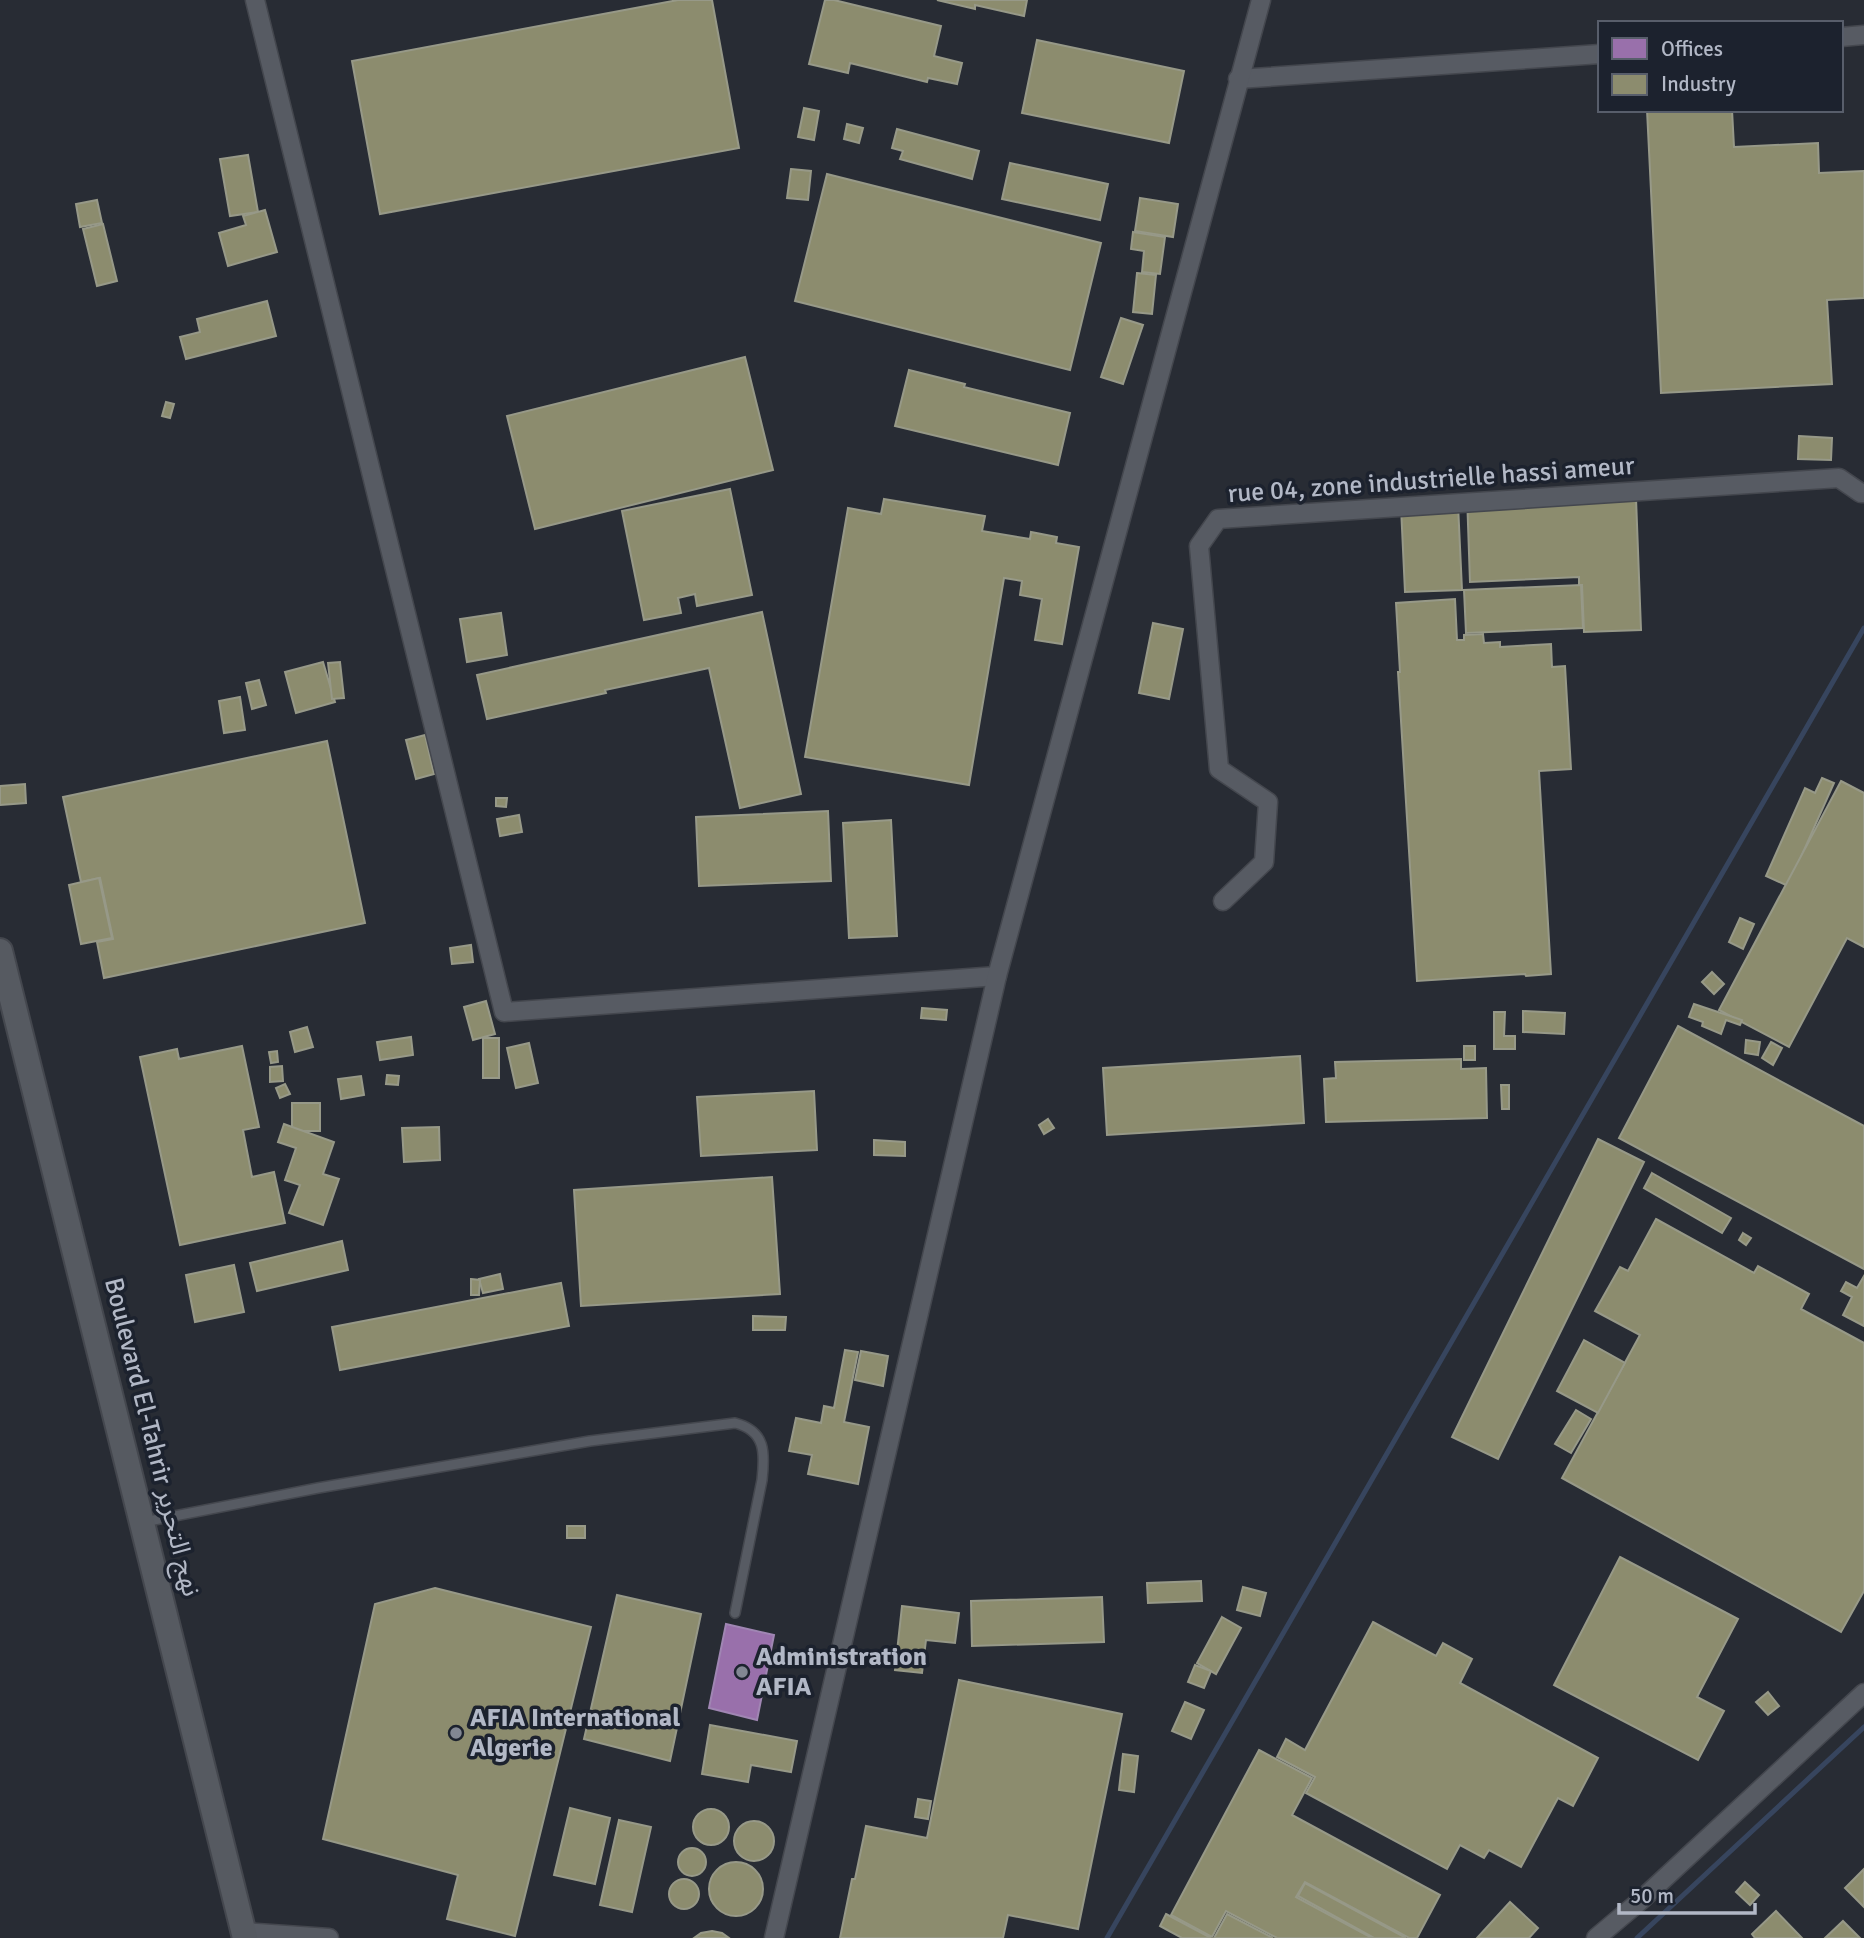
<svg xmlns="http://www.w3.org/2000/svg" width="1864" height="1938" font-family="Signika,'Noto Sans Arabic',sans-serif">
<style>
.offices{fill:#9970ab;stroke:#a086b3;stroke-width:2}
.industry{fill:#8c8c6e;stroke:#979988;stroke-width:2}
.lines{fill:none;stroke-linecap:round;stroke-linejoin:round}
.stream{stroke:#37455e;stroke-width:5}
.lane-casing{stroke:#44474e;stroke-width:12}
.street-casing{stroke:#44474e;stroke-width:21}
.secondary-casing{stroke:#44474e;stroke-width:28}
.lane{stroke:#575b63;stroke-width:9}
.street{stroke:#575b63;stroke-width:18}
.secondary{stroke:#565a61;stroke-width:24}
.poi-dot{fill:#828793;stroke:#1c222e;stroke-width:2.5}
.labels{text-anchor:middle;dominant-baseline:central;stroke-width:7;stroke-linejoin:round;paint-order:stroke}
.street-label{font-size:26px;fill:#b2b8c6;stroke:#1c222e}
.poi-label{font-size:26px;font-weight:bold;fill:#b2b8c6;stroke:#1c222e;text-anchor:start}
</style>
<rect width="100%" height="100%" fill="#282c34"/>
<polygon class="offices" points="726,1624 774,1635 757,1720 709,1708"/>
<g class="industry">
<polygon points="678,0 712,0 739,148 380,214 352,61"/>
<polygon points="825,0 834,0 941,26 934,56 962,63 957,84 928,78 927,82 850,63 848,73 809,64"/>
<polygon points="937,0 1027,0 1024,16 975,5 975,9"/>
<polygon points="1037,40 1184,71 1169,143 1022,113"/>
<polygon points="804,108 819,111 814,140 798,137"/>
<polygon points="1647,110 1732,110 1734,147 1818,143 1819,173 1864,171 1864,298 1827,300 1832,384 1661,393"/>
<polygon points="847,124 863,128 859,143 844,139"/>
<polygon points="897,129 979,151 972,179 900,159 903,151 892,148"/>
<polygon points="248,155 258,212 230,216 220,159"/>
<polygon points="1010,163 1108,184 1100,220 1002,199"/>
<polygon points="791,169 811,171 808,200 787,198"/>
<polygon points="827,174 1101,243 1070,370 795,301"/>
<polygon points="1140,198 1178,204 1173,237 1135,231"/>
<polygon points="97,200 102,223 80,227 76,204"/>
<polygon points="265,210 277,252 228,266 219,233 246,225 243,216"/>
<polygon points="103,224 117,281 97,286 83,229"/>
<polygon points="1133,232 1165,237 1160,274 1142,272 1144,251 1131,249"/>
<polygon points="1137,273 1156,275 1152,314 1133,312"/>
<polygon points="267,301 276,336 186,359 180,337 200,332 197,319"/>
<polygon points="1121,318 1143,325 1123,384 1101,377"/>
<polygon points="745,357 773,470 535,529 507,416"/>
<polygon points="909,370 965,384 964,387 1070,413 1058,465 895,426"/>
<polygon points="166,402 174,404 170,418 162,416"/>
<polygon points="1799,436 1832,438 1831,460 1798,459"/>
<polygon points="730,489 752,595 697,606 695,594 678,598 681,613 644,620 622,511"/>
<polygon points="1467,495 1636,498 1641,630 1584,632 1582,585 1579,585 1579,577 1470,582"/>
<polygon points="884,499 985,516 982,531 1030,539 1031,532 1057,537 1056,543 1079,547 1062,644 1035,640 1042,599 1020,595 1022,581 1004,578 969,785 805,757 848,508 881,514"/>
<polygon points="1458,504 1462,590 1405,592 1401,507"/>
<polygon points="1581,585 1583,628 1466,633 1464,590"/>
<polygon points="1455,599 1457,640 1464,640 1464,635 1483,634 1484,643 1500,642 1500,647 1551,644 1552,667 1565,666 1571,769 1539,771 1551,974 1526,976 1525,974 1417,981 1398,672 1400,672 1396,603"/>
<polygon points="762,612 801,794 740,808 709,668 605,690 606,693 487,719 477,675"/>
<polygon points="501,613 507,655 467,662 460,619"/>
<polygon points="1153,623 1183,629 1169,699 1139,693"/>
<polygon points="323,662 335,702 296,713 285,672"/>
<polygon points="340,662 344,698 332,699 328,663"/>
<polygon points="259,680 266,705 252,709 246,683"/>
<polygon points="240,697 245,730 224,733 219,701"/>
<polygon points="425,735 434,774 416,779 406,740"/>
<polygon points="327,741 365,923 104,978 97,942 113,939 100,878 81,882 63,797"/>
<polygon points="1822,778 1834,783 1788,886 1766,876 1805,788 1815,793"/>
<polygon points="1841,781 1864,793 1864,947 1847,938 1789,1047 1719,1010"/>
<polygon points="25,784 26,803 0,805 0,786"/>
<polygon points="496,798 507,798 506,807 496,806"/>
<polygon points="828,811 831,881 699,886 696,817"/>
<polygon points="519,815 522,832 500,836 497,819"/>
<polygon points="891,820 897,936 849,938 843,823"/>
<polygon points="99,878 112,938 81,944 69,885"/>
<polygon points="1740,918 1754,924 1743,949 1729,942"/>
<polygon points="471,945 473,962 452,964 450,948"/>
<polygon points="1712,972 1724,984 1714,994 1702,982"/>
<polygon points="486,1001 495,1034 473,1040 464,1007"/>
<polygon points="1694,1004 1742,1020 1740,1025 1726,1020 1721,1034 1702,1026 1703,1022 1689,1017"/>
<polygon points="922,1008 947,1010 946,1020 921,1018"/>
<polygon points="1523,1011 1565,1013 1564,1034 1523,1032"/>
<polygon points="1494,1012 1505,1012 1504,1036 1515,1036 1515,1049 1494,1049"/>
<polygon points="1678,1026 1864,1126 1864,1269 1619,1138"/>
<polygon points="307,1027 313,1047 295,1052 290,1032"/>
<polygon points="411,1037 413,1055 380,1060 377,1042"/>
<rect x="483" y="1038" width="16" height="40"/>
<polygon points="1746,1040 1760,1042 1758,1055 1745,1053"/>
<polygon points="1771,1042 1782,1048 1773,1065 1762,1058"/>
<polygon points="529,1043 538,1083 516,1088 507,1048"/>
<polygon points="242,1046 259,1127 243,1130 252,1177 274,1172 285,1223 180,1245 140,1057 177,1049 179,1059"/>
<rect x="1464" y="1046" width="11" height="14"/>
<polygon points="277,1051 278,1062 271,1063 269,1052"/>
<polygon points="1300,1056 1304,1123 1107,1135 1103,1068"/>
<polygon points="1461,1059 1461,1069 1486,1068 1487,1118 1326,1122 1324,1079 1336,1078 1335,1062"/>
<polygon points="282,1066 283,1081 270,1082 270,1067"/>
<polygon points="387,1075 399,1076 398,1085 386,1084"/>
<polygon points="361,1076 364,1095 341,1099 338,1079"/>
<polygon points="285,1084 290,1094 280,1098 276,1088"/>
<polygon points="1501,1085 1509,1085 1509,1109 1502,1109"/>
<polygon points="814,1091 817,1150 701,1156 697,1097"/>
<rect x="292" y="1103" width="28" height="28"/>
<polygon points="1048,1119 1054,1128 1044,1134 1039,1125"/>
<polygon points="284,1124 334,1142 323,1174 339,1179 323,1225 289,1213 300,1185 285,1180 296,1148 278,1142"/>
<polygon points="439,1127 440,1160 404,1162 402,1128"/>
<polygon points="1598,1139 1644,1162 1498,1459 1452,1437"/>
<polygon points="874,1140 905,1142 905,1156 874,1155"/>
<polygon points="1652,1173 1731,1218 1722,1233 1644,1188"/>
<polygon points="772,1177 780,1294 581,1306 574,1190"/>
<polygon points="1656,1219 1754,1273 1758,1266 1809,1294 1801,1309 1864,1343 1864,1591 1841,1632 1562,1478 1640,1335 1595,1311 1620,1267 1628,1271"/>
<polygon points="1743,1233 1751,1238 1746,1245 1739,1240"/>
<polygon points="342,1241 348,1270 257,1291 250,1263"/>
<polygon points="234,1265 244,1312 195,1322 186,1275"/>
<polygon points="500,1274 503,1289 483,1293 479,1279"/>
<polygon points="1864,1276 1864,1326 1843,1315 1852,1297 1841,1291 1846,1282 1857,1288"/>
<polygon points="471,1279 480,1280 479,1295 471,1295"/>
<polygon points="561,1283 569,1326 340,1370 332,1327"/>
<polygon points="753,1316 786,1317 785,1330 753,1330"/>
<polygon points="1584,1340 1625,1363 1598,1413 1557,1391"/>
<polygon points="845,1350 858,1352 844,1422 869,1427 858,1484 808,1474 812,1455 789,1451 796,1418 821,1423 824,1406 834,1408"/>
<polygon points="861,1351 888,1356 883,1386 855,1380"/>
<polygon points="1576,1410 1591,1419 1571,1453 1555,1444"/>
<rect x="567" y="1526" width="18" height="12"/>
<polygon points="1620,1557 1738,1619 1697,1697 1724,1711 1698,1760 1554,1685"/>
<polygon points="1201,1581 1202,1601 1148,1603 1147,1583"/>
<polygon points="1243,1587 1266,1593 1260,1616 1237,1610"/>
<polygon points="435,1588 591,1627 515,1936 447,1919 458,1875 323,1839 375,1604"/>
<polygon points="617,1595 701,1614 670,1761 584,1739"/>
<polygon points="1102,1597 1104,1642 972,1646 971,1601"/>
<polygon points="902,1606 959,1613 955,1643 926,1640 922,1673 895,1670"/>
<polygon points="1222,1617 1241,1628 1216,1674 1197,1663"/>
<polygon points="1373,1622 1436,1656 1443,1643 1472,1659 1460,1683 1598,1758 1573,1806 1558,1798 1521,1867 1489,1850 1484,1858 1460,1845 1447,1869 1306,1793 1315,1777 1277,1757 1286,1739 1305,1750"/>
<polygon points="1195,1665 1211,1671 1204,1688 1188,1682"/>
<polygon points="959,1680 1122,1714 1078,1929 1008,1915 1003,1938 840,1938 852,1879 855,1879 866,1826 927,1838"/>
<polygon points="1768,1692 1779,1706 1768,1715 1756,1702"/>
<polygon points="1185,1702 1204,1710 1191,1739 1172,1731"/>
<polygon points="710,1725 797,1741 791,1772 751,1765 748,1782 702,1774"/>
<polygon points="1259,1750 1312,1778 1292,1815 1440,1895 1417,1938 1409,1938 1305,1882 1296,1897 1372,1938 1277,1938 1226,1911 1212,1937 1171,1915"/>
<polygon points="1123,1754 1138,1756 1134,1792 1119,1790"/>
<polygon points="918,1799 931,1801 928,1819 915,1817"/>
<polygon points="570,1808 610,1818 595,1884 554,1875"/>
<circle cx="711" cy="1827" r="18"/>
<polygon points="619,1820 651,1827 632,1912 600,1905"/>
<circle cx="754" cy="1841" r="20"/>
<circle cx="692" cy="1862" r="14"/>
<circle cx="736" cy="1889" r="27"/>
<polygon points="1864,1869 1864,1907 1845,1888"/>
<circle cx="684" cy="1894" r="15"/>
<polygon points="1745,1882 1759,1895 1750,1905 1736,1892"/>
<polygon points="1305,1883 1406,1938 1374,1938 1298,1896"/>
<polygon points="1510,1902 1538,1928 1529,1938 1477,1938"/>
<polygon points="1776,1911 1802,1938 1755,1938 1752,1934"/>
<polygon points="1166,1914 1211,1938 1182,1938 1160,1926"/>
<polygon points="1227,1914 1273,1938 1214,1938"/>
<polygon points="1843,1921 1860,1938 1825,1938"/>
<polygon points="712,1931 722,1933 729,1938 694,1938 701,1933"/>
</g>
<g class="lines">
<g class="stream">
<polyline points="1107,1938 1864,628"/>
<polyline points="1637,1938 1864,1727"/>
</g>
<g class="lane-casing">
<path id="lane" d="M 144,1522 L 318,1488 L 590,1441 L 735,1423 C 766,1431 765,1453 762,1480 L 735,1613"/>
</g>
<g class="street-casing">
<g id="street">
<polyline points="255,0 504,1012 997,976"/>
<polyline points="1841,37 1864,35"/>
<polyline points="1238,79 1600,54"/>
<polyline points="1223,901 1264,862 1268,802 1219,769 1199,546 1218,519 1839,478 1861,493 1864,493"/>
<polyline points="244,1932 329,1938"/>
<polyline points="774,1938 997,976 1261,0"/>
<polyline points="1596,1938 1640,1901 1864,1693"/>
</g>
</g>
<g class="secondary-casing">
<polyline id="secondary" points="0,951 245,1938"/>
</g>
<use href="#lane" class="lane"/>
<use href="#street" class="street"/>
<use href="#secondary" class="secondary"/>
</g>
<g class="poi-dot">
<circle cx="742" cy="1672" r="7"/>
<circle cx="456" cy="1733" r="7"/>
</g>
<g class="labels">
<g class="street-label">
<text transform="translate(1431 480) rotate(-4)">rue 04, zone industrielle hassi ameur</text>
<text transform="translate(152 1437) rotate(76)">Boulevard El-Tahrir نهج التحرير</text>
</g>
<g class="poi-label">
<text x="756" y="1657">Administration<tspan x="756" dy="30">AFIA</tspan></text>
<text x="470" y="1718">AFIA International<tspan x="470" dy="30">Algerie</tspan></text>
</g>
</g>
<rect x="1598" y="21" width="245" height="91" fill="#1c222e" stroke="#585e6b" stroke-width="2"/>
<rect x="1612" y="38" width="35" height="21" fill="#9970ab" stroke="#585e6b" stroke-width="2"/>
<text x="1661" y="56" font-size="21" fill="#b2b8c6">Offices</text>
<rect x="1612" y="74" width="35" height="21" fill="#8c8c6e" stroke="#585e6b" stroke-width="2"/>
<text x="1661" y="91" font-size="21" fill="#b2b8c6">Industry</text>
<path d="M1619 1903v10h136v-10" fill="none" stroke="#b2b8c6" stroke-width="3.5"/>
<text x="1630" y="1903" font-size="21" fill="#b2b8c6" stroke="#1c222e" stroke-width="5" paint-order="stroke">50 m</text>
</svg>
